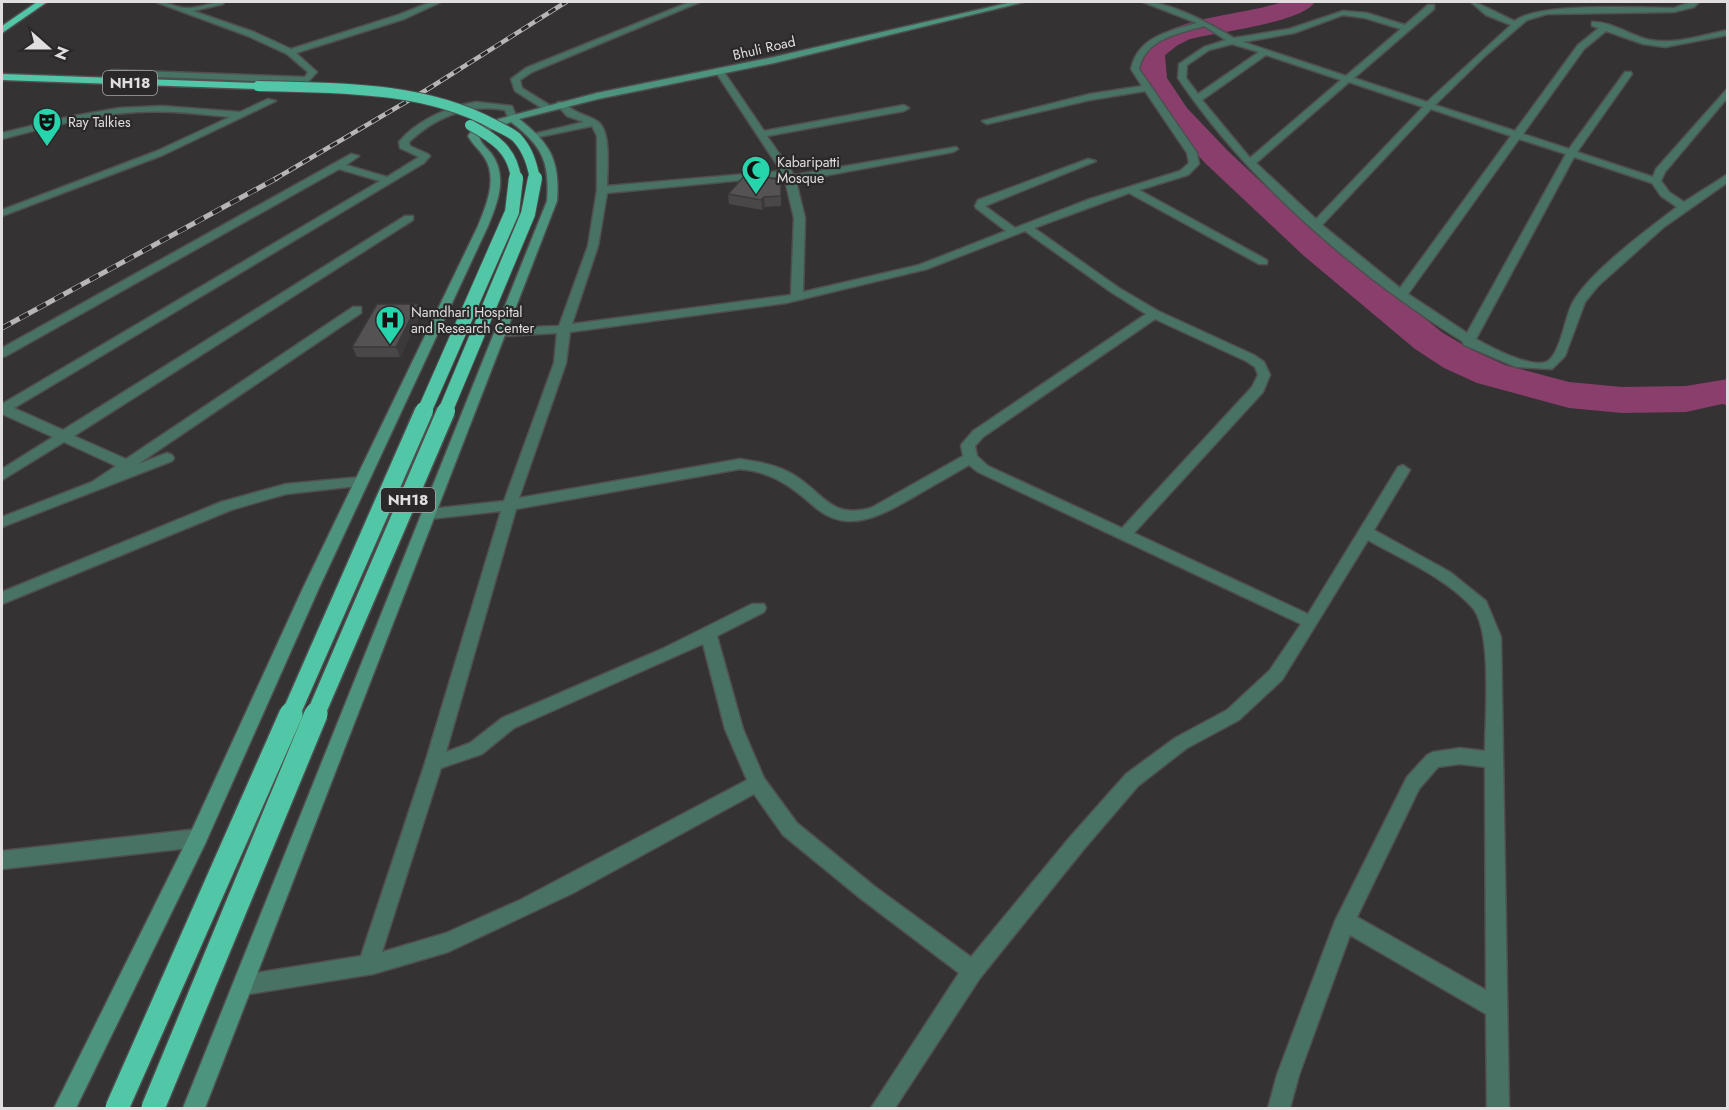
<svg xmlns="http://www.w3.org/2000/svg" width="1729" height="1110" font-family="Jost,sans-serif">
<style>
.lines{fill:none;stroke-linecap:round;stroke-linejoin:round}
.river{fill:#893e6c;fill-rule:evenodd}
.street-casing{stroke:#504e4f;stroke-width:3}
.secondary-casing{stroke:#504e4f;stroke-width:3}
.highway-casing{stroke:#504e4f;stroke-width:3}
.street{fill:#477264;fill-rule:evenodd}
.secondary{fill:#4d947f;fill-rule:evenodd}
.highway{fill:#51c7a7;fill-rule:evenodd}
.rail-far1-casing{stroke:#b7b5b6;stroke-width:4.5}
.rail-casing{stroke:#b7b5b6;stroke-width:5}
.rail-far1{stroke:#2b282a;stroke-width:3;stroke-dasharray:8;stroke-linecap:butt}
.rail{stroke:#2b282a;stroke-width:4;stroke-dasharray:10;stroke-linecap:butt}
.highway-bridge-far3-casing{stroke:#504e4f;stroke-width:12;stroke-linecap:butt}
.highway-bridge-far2-casing{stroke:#504e4f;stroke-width:16;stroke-linecap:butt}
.highway-bridge-far1-casing{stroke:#504e4f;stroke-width:21;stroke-linecap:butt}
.highway-bridge-casing{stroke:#504e4f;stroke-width:26;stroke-linecap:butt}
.highway-bridge-far3{stroke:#51c7a7;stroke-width:10}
.highway-bridge-far2{stroke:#51c7a7;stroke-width:14}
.highway-bridge-far1{stroke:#51c7a7;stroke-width:18}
.highway-bridge{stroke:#51c7a7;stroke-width:23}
.wall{fill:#494747}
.shaded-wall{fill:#3c393a}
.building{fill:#555253;stroke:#3c393a;stroke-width:1.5}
.labels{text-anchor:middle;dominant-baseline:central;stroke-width:4.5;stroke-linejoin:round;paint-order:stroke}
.far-street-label{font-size:14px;fill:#e0dedf;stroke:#2b282a}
.far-poi-label{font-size:14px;fill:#e0dedf;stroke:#2b282a;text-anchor:start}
.shield{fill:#2b282a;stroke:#aaa7a9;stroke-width:1.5}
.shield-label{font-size:15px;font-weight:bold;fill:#e0dedf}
</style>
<rect width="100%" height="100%" fill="#353234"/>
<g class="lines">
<path class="river" d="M 1282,2 L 1315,2 C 1301,23 1217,32 1190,39 L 1178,45 L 1165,55 L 1167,78 L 1187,108 L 1227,150 L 1276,196 L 1378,281 L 1443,333 L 1472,350 L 1505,365 L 1569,382 L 1622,387 L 1686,386 L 1728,379 L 1728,405 L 1722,404 L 1686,412 L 1622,413 L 1569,408 L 1477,383 L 1444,368 L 1415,349 L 1304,256 L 1205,163 L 1167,120 L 1139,78 L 1137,54 C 1164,16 1239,17 1282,2 Z"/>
<g class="street-casing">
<g id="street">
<path d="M 156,2 C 167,1 174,7 185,8 C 197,9 211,2 224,2 L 223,4 L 193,11 L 254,32 L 291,49 L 398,15 L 431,2 L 441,2 L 404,19 L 296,53 L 317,72 L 307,83 L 110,75 L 110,71 L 113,70 L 305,77 L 308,72 L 287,54 L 248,36 Z"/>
<polygon points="690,2 700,2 532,72 520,80 522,88 551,106 551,110 545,110 515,91 511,79 526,68"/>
<path d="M 1143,2 C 1167,0 1213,25 1234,38 L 1289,29 L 1343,11 L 1367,13 L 1405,25 L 1428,5 L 1434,5 L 1434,9 L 1354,78 L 1427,102 L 1511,25 L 1486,15 L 1471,2 C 1479,2 1504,17 1515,21 C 1538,2 1640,8 1674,8 L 1691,2 L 1699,2 L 1694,7 L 1674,12 L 1547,14 L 1527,20 L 1485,56 L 1435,105 L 1515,131 L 1578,45 L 1599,28 L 1592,26 L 1592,22 C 1611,21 1631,36 1650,40 C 1675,45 1703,35 1728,30 L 1728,35 L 1665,47 L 1643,44 L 1606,31 L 1584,49 L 1523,134 L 1569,149 L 1625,72 L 1631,72 L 1632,74 L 1577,152 L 1653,177 L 1656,169 L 1728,88 L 1728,97 L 1665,172 L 1661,181 L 1669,192 L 1684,202 L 1728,174 L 1728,182 L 1664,227 L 1598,286 L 1585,302 L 1565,356 L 1552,369 L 1516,367 L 1464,345 L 1462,341 C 1357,276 1247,181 1178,78 L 1179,64 L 1204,47 L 1226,40 L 1204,26 C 1178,34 1146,38 1139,69 L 1197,153 L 1199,164 L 1188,175 L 1139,190 L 1267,260 L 1267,264 L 1259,264 L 1129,193 L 1034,228 L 1119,288 L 1158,311 L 1254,355 L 1264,362 L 1270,375 L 1263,392 L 1134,533 L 1308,614 L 1398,467 L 1403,465 L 1410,470 L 1374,530 L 1450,572 L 1486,601 L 1501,637 L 1509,1108 L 1487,1108 L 1486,1014 L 1350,935 L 1299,1075 L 1290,1108 L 1268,1108 L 1277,1075 L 1335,921 L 1407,777 L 1427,755 L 1433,752 L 1460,748 L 1485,751 C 1485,719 1493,630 1472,607 C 1445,577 1403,560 1368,540 L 1282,680 L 1239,720 L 1187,748 L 1138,786 L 1084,849 L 980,978 L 895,1108 L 871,1108 L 959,973 L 860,898 L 783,835 L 754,794 L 573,893 L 448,952 L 373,974 L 243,995 L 236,992 L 233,985 L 236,978 L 243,975 L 361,956 L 425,763 L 501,511 L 430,519 L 423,514 L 430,509 L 504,501 L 554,363 L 557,333 L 501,336 L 495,332 L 501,328 L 559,326 L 588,246 L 597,190 L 597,136 L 592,126 L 534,138 L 529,135 L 584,122 L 567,116 L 556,104 L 558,102 L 564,102 C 576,115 584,113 597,121 C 612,130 607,171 607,186 L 781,171 L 715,71 L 719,68 L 722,69 L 764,131 L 904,105 L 909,108 L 904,111 L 767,136 L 794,175 L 956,147 L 958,149 L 953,152 L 796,181 L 805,218 L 803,292 L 919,265 L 1006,231 L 976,208 L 975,206 L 978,200 L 1088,159 L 1096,161 L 985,206 L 1015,228 L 1090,199 L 1180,171 L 1189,163 L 1187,153 L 1145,91 L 1090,100 L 987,124 L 982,121 L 1090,94 L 1142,86 L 1131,69 C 1138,37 1169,31 1197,23 ZM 1343,15 L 1365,18 L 1401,29 L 1346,76 L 1243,42 L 1294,33 ZM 1232,44 L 1259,52 L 1198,94 L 1186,78 L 1187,65 L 1209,50 ZM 1266,55 L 1341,80 L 1250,158 L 1202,100 ZM 1349,82 L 1423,107 L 1316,219 L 1256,163 ZM 1431,109 L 1511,136 L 1400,288 L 1322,225 ZM 1519,139 L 1566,154 L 1467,333 L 1408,294 ZM 1574,157 L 1652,183 L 1661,196 L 1677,207 C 1648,229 1591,271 1573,302 C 1565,316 1561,352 1548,361 C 1533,370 1490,347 1476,339 ZM 784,176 L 794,218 L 791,295 L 572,324 L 598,246 L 607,193 ZM 1025,231 L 1111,292 L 1146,314 L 973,431 L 961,445 L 963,456 L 871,508 C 830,519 825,494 794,475 C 778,465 759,462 740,459 L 519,498 L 566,363 L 570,332 L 786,303 L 927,269 ZM 1155,319 L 1246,361 L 1255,367 L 1258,375 L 1252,387 L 1122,528 L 988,466 L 977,456 L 975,446 L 983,437 ZM 969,465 L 978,472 L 1301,624 L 1270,670 L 1227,710 L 1175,738 L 1126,774 L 1070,837 L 971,957 L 874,886 L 797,823 L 764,778 L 743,729 L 717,636 L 764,612 L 766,608 L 764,604 L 752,604 L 662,649 L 502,718 L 470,743 L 446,752 L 516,509 L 740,469 C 773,472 792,487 816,508 C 850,536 885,513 917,495 C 934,485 952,475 969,465 ZM 703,644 L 725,729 L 747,780 L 520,900 L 446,933 L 382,952 L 441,768 L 482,754 L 514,728 ZM 1460,764 L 1485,767 L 1486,990 L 1357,917 L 1419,789 L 1438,767 Z"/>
<path d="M 268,99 L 276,101 L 163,155 L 2,216 L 2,210 L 157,151 L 230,117 C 199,114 169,110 138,112 C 92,114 46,128 2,139 L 2,133 L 68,117 L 119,108 L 162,106 L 240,112 Z"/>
<path d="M 476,102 L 512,106 L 517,118 L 509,120 L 505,110 C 469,103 435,117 409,142 L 410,146 L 428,154 L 430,156 L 424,163 L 14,408 L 63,430 L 405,216 L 413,216 L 413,220 L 74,436 L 126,459 L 353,307 L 361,307 L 361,313 L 138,464 L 167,453 L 172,455 L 174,458 L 172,461 L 2,527 L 2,517 L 92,482 L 116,466 L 64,442 L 2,480 L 2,469 L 53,437 L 2,414 L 2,404 L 380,181 L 339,169 L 6,356 L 2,357 L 2,348 L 351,154 L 359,156 L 346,165 L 387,177 L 419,157 L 400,148 L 399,142 C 416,121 449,106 476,102 Z"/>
<polygon points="361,477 368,482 366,485 286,494 231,510 2,604 2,592 221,502 286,484"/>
<polygon points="198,829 205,832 207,838 205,844 198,847 2,869 2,851"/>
</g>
</g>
<g class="secondary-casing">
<path id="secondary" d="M 1012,2 L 1024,2 L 774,63 L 598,99 L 519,119 C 551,144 560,161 557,201 L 205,1108 L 183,1108 L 547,201 C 550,161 542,146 511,122 L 479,134 C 479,142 486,147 491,153 C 508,176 498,202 488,226 L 319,588 L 205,844 L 76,1108 L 54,1108 L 191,832 L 303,588 L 478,226 C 486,206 497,181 486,160 C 481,151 473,145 468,136 L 472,130 L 499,119 L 597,93 L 774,57 Z"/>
</g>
<g class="highway-casing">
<g id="highway">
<polygon points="37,2 47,2 2,33 2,26"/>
<polygon points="2,74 258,83 263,86 258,89 2,80"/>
</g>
</g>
<use href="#street" class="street"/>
<use href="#secondary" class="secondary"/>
<use href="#highway" class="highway"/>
<g class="rail-far1-casing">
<polyline id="rail-far1" points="275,179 428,89 566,2"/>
</g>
<g class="rail-casing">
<polyline id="rail" points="2,328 277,178"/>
</g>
<use href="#rail-far1" class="rail-far1"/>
<use href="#rail" class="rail"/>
<g class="highway-bridge-far3-casing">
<g id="highway-bridge-far3">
<path d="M 258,86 C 336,88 423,86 493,124 C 500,128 511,132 517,138 C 528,150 532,164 535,179"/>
<path d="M 470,125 C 494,138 513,150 516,179"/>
</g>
</g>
<g class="highway-bridge-far2-casing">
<g id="highway-bridge-far2">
<polyline points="424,412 512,212 516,178"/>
<polyline points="445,412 528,214 535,178"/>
</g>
</g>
<g class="highway-bridge-far1-casing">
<g id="highway-bridge-far1">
<polyline points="290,716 424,411"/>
<polyline points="315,716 446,411"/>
</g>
</g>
<g class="highway-bridge-casing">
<g id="highway-bridge">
<polyline points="117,1108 291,714"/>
<polyline points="153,1108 316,714"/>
</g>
</g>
<use href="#highway-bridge-far3" class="highway-bridge-far3"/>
<use href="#highway-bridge-far2" class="highway-bridge-far2"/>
<use href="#highway-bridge-far1" class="highway-bridge-far1"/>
<use href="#highway-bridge" class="highway-bridge"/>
</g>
<g class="wall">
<polygon points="781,180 781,206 765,207 762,210 729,204 728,194"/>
<polygon points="421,314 400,357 357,357 352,347"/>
</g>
<g class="shaded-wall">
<polygon points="764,197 765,207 762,210 761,200"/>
<polygon points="418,304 421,314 400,357 396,347"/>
</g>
<g class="building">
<polygon points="746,174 781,180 781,196 764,197 761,200 728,194"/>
<polygon points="377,304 418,304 396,347 352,347"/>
</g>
<defs>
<g id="theatre-pin" transform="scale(1.5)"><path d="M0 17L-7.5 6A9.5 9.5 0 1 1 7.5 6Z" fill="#27d5ad" stroke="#2b282a"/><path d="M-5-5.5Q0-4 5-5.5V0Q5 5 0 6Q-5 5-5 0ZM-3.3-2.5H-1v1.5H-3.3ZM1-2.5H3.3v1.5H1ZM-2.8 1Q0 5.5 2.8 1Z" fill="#111"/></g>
<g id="mosque-pin" transform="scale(1.5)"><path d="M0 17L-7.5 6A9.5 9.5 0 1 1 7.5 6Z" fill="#27d5ad" stroke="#2b282a"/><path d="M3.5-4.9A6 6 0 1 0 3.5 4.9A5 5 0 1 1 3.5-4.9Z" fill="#111"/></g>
<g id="hospital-pin" transform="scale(1.5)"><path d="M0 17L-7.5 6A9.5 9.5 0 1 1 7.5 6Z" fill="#27d5ad" stroke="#2b282a"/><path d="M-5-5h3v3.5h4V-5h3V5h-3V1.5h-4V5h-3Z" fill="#111"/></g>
</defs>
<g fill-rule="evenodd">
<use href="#theatre-pin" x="47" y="122"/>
<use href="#mosque-pin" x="756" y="170"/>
<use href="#hospital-pin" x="390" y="320"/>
</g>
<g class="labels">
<g class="far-street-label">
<text transform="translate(764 48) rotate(-13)">Bhuli Road</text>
</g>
<g class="far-poi-label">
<text x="68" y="122">Ray Talkies</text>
<text x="777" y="162">Kabaripatti<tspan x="777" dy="16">Mosque</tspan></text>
<text x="411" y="312">Namdhari Hospital<tspan x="411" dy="16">and Research Center</tspan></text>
</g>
<g class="shield">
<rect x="103" y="71" width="54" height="24" rx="4.5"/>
<rect x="381" y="488" width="54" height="24" rx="4.5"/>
</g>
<g class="shield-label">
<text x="130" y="83">NH18</text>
<text x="408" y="500">NH18</text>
</g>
</g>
<rect width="1729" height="1110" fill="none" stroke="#e0dedf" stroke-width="6"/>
<g transform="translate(48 48) rotate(111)" stroke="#2b282a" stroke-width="4.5" paint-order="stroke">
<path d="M0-4.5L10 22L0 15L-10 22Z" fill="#e0dedf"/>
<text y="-9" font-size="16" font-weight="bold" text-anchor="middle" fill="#e0dedf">N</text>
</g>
</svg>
